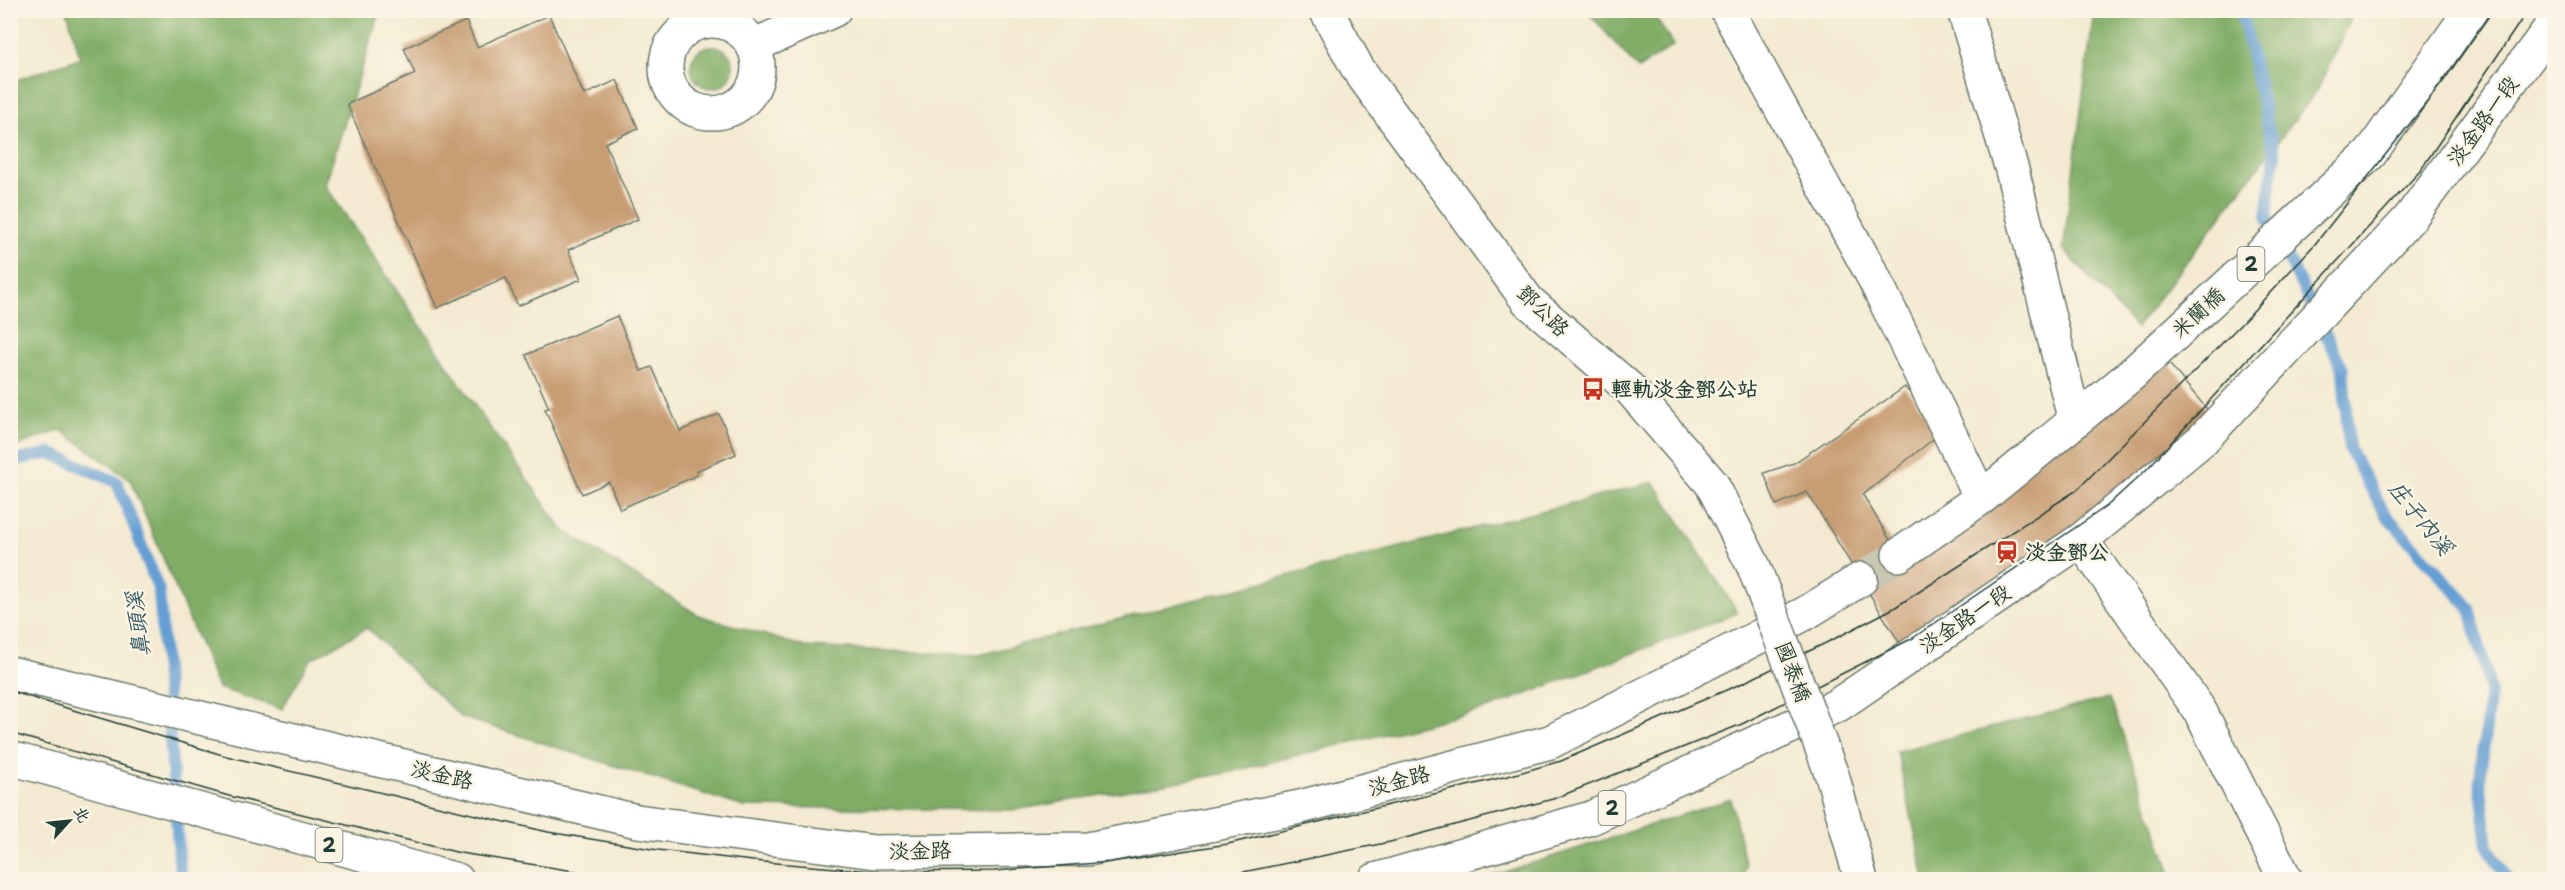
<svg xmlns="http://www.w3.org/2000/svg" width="2565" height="890" font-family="'Shantell Sans','LXGW WenKai TC',sans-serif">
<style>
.forest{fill:#80ad66;stroke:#50754d;stroke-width:1.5}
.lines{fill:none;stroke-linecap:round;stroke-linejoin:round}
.stream{stroke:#649fd4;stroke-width:12}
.building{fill:#c79d73}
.major-tunnel{stroke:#c9c7b2;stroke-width:33;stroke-dasharray:33 16;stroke-linecap:butt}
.minor-casing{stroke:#6a7a6b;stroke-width:36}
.major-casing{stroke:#6a7a6b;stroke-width:36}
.minor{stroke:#fff;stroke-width:33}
.major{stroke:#fff;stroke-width:33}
.tram{stroke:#1f3d34;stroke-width:1.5}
.minor-bridge-casing{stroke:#6a7a6b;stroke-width:36;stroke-linecap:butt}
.minor-bridge{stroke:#fff;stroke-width:33}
.labels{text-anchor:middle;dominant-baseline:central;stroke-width:5;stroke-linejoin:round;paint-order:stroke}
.shield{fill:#fcf5e5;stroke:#617469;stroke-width:1.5}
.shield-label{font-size:20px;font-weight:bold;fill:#1f3d34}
.street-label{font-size:21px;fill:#1f3d34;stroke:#fcf5e5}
.poi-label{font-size:21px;font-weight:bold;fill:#1f3d34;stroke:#fcf5e5;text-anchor:start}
.water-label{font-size:22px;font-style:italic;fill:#345a64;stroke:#fcf5e5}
</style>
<rect width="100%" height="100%" fill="#fcf5e5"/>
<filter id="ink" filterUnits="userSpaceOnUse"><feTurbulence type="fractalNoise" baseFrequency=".0167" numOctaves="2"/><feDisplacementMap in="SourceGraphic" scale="12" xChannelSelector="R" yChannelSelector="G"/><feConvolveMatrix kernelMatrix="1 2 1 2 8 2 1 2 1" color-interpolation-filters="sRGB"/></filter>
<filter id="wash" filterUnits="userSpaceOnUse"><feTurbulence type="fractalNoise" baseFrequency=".008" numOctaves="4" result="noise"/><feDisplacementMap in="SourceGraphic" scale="24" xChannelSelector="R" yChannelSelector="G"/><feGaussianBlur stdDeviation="1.35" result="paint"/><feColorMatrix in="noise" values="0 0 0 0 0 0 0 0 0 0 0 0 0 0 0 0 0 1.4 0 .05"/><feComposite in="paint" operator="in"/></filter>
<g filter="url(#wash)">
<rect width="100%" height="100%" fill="#f4ead1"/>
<g class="forest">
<polygon points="67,11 380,11 325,185 484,419 563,530 698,615 805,647 979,655 1654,482 1738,613 1490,708 1227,773 1015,810 744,807 461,717 367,628 310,660 282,709 218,688 130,480 61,430 11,448 11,82 80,58"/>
<polygon points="1587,11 1651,11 1674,45 1638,69"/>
<polygon points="2094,11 2354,11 2318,89 2136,328 2063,249"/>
<circle cx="712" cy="67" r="21"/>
<polygon points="2110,698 2173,879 1925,879 1897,751"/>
<polygon points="1731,799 1746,867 1742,879 1483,879"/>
</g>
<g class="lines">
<g class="stream">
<polyline points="2241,10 2275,156 2267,216 2343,369 2349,449 2386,515 2470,608 2490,689 2480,779 2488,847 2508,880"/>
<polyline points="10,462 50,453 117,482 159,591 180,870 185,880"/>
</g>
</g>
<g id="blocks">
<g class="building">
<polygon points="549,15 584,95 617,80 638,128 605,143 638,219 568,250 581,279 518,306 506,278 437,308 347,104 415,74 404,48 466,21 477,47"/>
<polygon points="617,316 641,371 652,367 680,431 719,414 736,454 696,471 698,475 620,509 609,482 582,494 545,409 549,408 526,355"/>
<polygon points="2161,354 2216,420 1905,652 1807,492 1776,505 1764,473 1794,463 1905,387 1941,433 1863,495 1899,555"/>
</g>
</g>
</g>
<g filter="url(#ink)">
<use href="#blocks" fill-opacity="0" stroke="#6a7a6b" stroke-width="1.5"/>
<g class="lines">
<polyline class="major-tunnel" points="1861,579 1899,555"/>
<g class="minor-casing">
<g id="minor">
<polyline points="1326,10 1358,69 1528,301 1630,389 1712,484 1754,567"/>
<polyline points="1727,10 1874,278 1981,498"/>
<polyline points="1964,10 2012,170 2075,421"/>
<circle cx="712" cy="67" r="46"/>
<polyline points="753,46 834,10"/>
<polyline points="2081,540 2200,711 2286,880"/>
<polyline points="1833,778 1861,880"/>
</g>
</g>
<g class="major-casing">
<g id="major">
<polyline points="1899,555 1981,498 2131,375 2370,154 2471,10"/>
<polyline points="10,673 637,821 875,852 1088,849 1300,807 1550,742 1806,613 1861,579"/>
<polyline points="10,758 457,880"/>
<polyline points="1375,880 1591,818 1838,705 2081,540 2202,440 2410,218 2554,23"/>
</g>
</g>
<use href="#minor" class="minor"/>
<use href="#major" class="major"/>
<g class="tram">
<polyline points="10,691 226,756 548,832 658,850 753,861 883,872 994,871 1111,862 1228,844 1508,776 1561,761 1745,682 1834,639 1894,608 2077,490 2243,322 2315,244 2442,83 2493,10"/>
<polyline points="10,733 229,796 460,853 631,880"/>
<polyline points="1204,880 1390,842 1553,799 1742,724 1913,638 2107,506 2146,470 2420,171 2528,10"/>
</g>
<g class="minor-bridge-casing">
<polyline id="minor-bridge" points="1754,567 1833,778"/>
</g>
<use href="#minor-bridge" class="minor-bridge"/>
</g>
</g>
<defs>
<g id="bus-bare" transform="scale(1.8)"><path d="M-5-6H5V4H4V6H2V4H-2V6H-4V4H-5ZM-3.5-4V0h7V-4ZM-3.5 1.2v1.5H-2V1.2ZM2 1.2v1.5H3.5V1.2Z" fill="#c8321e" stroke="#fcf5e5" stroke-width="2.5" paint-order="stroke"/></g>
<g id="station-bare" transform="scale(1.8)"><path d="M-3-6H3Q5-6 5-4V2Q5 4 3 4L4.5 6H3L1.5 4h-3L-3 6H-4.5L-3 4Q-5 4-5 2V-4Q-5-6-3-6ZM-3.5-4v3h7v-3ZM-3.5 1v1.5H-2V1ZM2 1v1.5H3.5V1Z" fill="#c8321e" stroke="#fcf5e5" stroke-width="2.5" paint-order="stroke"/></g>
</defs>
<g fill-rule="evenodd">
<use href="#bus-bare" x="1593" y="389"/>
<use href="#station-bare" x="2007" y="552"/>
</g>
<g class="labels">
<g class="shield">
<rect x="2237.5" y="247" width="27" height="34" rx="4.5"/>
<rect x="1598.5" y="791" width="27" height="34" rx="4.5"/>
<rect x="315.5" y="828" width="27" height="34" rx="4.5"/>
</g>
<g class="shield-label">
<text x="2251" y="264">2</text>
<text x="1612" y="808">2</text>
<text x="329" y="845">2</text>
</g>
<g class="street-label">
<text transform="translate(2483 121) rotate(-54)">淡金路一段</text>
<text transform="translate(1543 311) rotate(45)">鄧公路</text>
<text transform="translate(2198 313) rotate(-43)">米蘭橋</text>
<text transform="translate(1965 619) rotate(-34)">淡金路一段</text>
<text transform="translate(1793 672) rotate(69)">國泰橋</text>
<text transform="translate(442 775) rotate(13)">淡金路</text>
<text transform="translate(1399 781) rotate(-15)">淡金路</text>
<text transform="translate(920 851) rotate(-1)">淡金路</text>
</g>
<g class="poi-label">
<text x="1611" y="389">輕軌淡金鄧公站</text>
<text x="2025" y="552">淡金鄧公</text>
</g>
<g class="water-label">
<text transform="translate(2421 518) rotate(51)">庄子內溪</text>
<text transform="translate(138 624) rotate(-97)">鼻頭溪</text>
</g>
</g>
<rect width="2565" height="890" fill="none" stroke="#fcf5e5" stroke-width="36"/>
<g transform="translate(69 821) rotate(63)" stroke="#fcf5e5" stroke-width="4.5" paint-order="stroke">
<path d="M0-4.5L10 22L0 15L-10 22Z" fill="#1f3d34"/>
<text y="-9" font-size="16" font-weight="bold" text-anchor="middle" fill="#1f3d34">北</text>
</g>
</svg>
